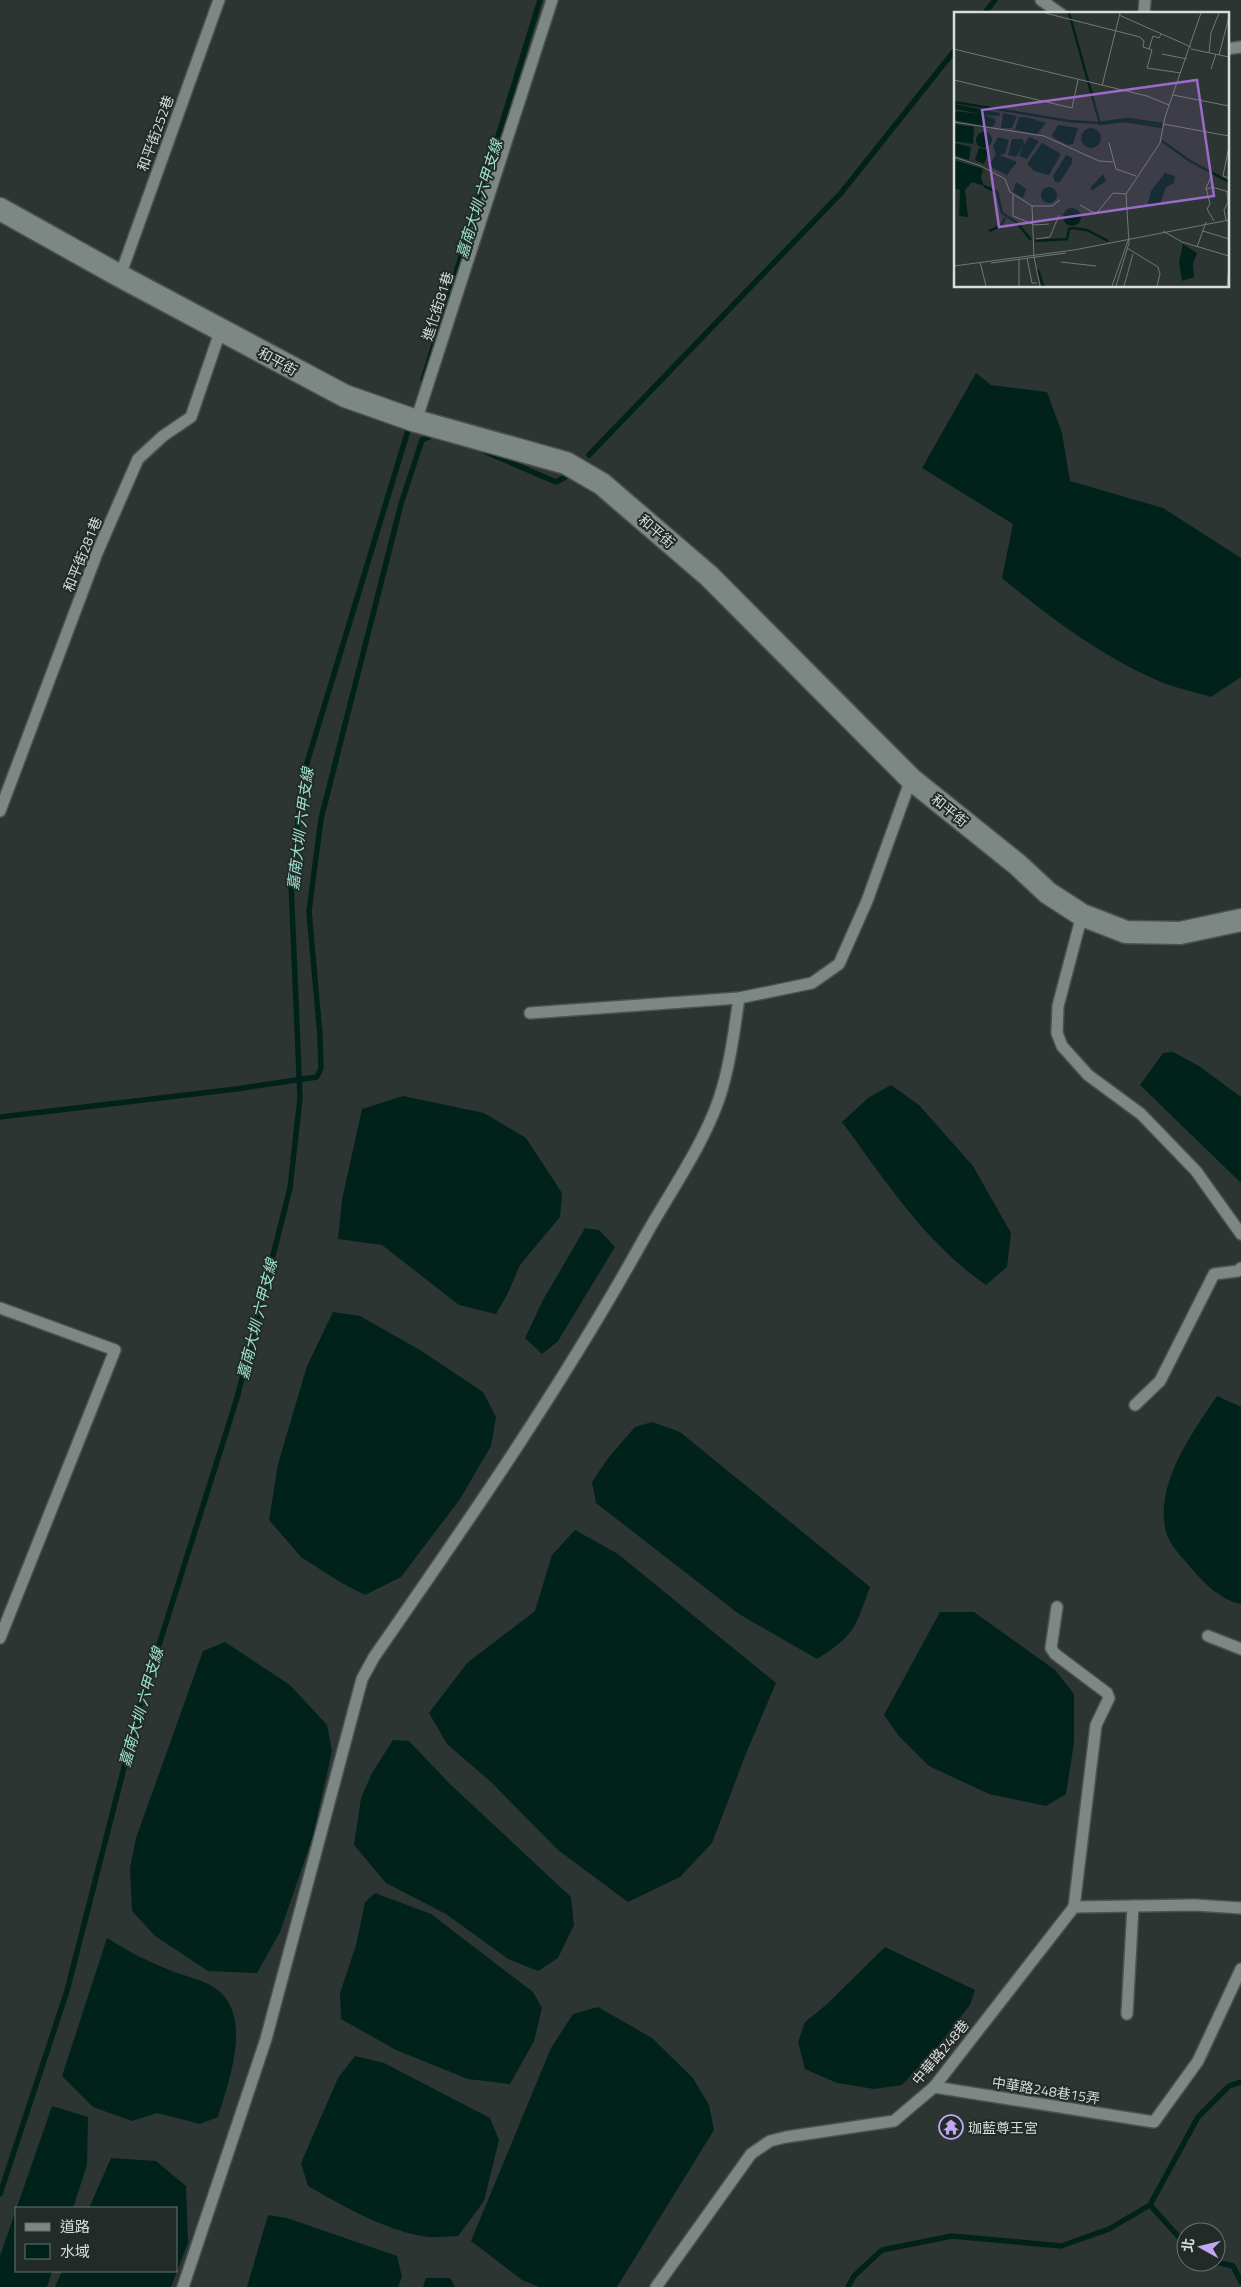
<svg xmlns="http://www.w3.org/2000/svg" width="1241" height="2287" font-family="'Titillium Web','Noto Sans TC',sans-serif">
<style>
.water{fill:#00221b}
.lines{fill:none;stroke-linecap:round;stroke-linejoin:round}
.stream{stroke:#00221b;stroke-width:5.5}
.lane-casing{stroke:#4c5250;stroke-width:14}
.street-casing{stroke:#4c5250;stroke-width:25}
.lane{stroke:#7d8784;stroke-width:11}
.street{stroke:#7d8784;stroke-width:22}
.labels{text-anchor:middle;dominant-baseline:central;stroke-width:4;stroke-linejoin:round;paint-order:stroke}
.street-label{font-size:14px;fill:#d8dddb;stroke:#232b28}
.poi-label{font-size:14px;fill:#d8dddb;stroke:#232b28;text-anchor:start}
.water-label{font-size:15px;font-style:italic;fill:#9de2d0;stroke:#232b28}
.inset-river{fill:none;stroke:#00221b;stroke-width:2.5}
.inset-road{fill:none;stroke:#717876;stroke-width:1}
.view{fill:#9c6ac9;fill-opacity:0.15;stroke:#9c6ac9;stroke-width:2.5}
.inset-edge{fill:none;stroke:#d8dddb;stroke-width:2.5}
</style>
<rect width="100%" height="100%" fill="#2d3532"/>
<g class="water">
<path d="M 976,373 L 991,385 L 1047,392 L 1062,433 L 1070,481 L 1163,508 L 1241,558 L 1241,677 L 1211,697 C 1192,691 1171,687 1152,678 C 1097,653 1048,616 1002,578 L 1013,524 L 922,468 Z"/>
<polygon points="1173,1052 1199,1066 1241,1097 1241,1183 1140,1085 1163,1053"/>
<path d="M 891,1085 L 919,1105 L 973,1166 L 1011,1233 L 1007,1267 L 986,1285 C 925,1243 885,1180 842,1122 L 868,1098 Z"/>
<polygon points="403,1096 484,1113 526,1138 562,1193 560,1217 520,1265 508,1293 496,1314 459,1305 382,1245 338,1239 342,1200 362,1109"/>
<polygon points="585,1228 599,1230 615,1247 558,1341 542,1354 525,1338 543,1300"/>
<polygon points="333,1312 360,1316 420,1350 483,1392 496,1417 491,1446 460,1499 401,1577 365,1595 340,1582 301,1557 269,1520 278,1464 307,1366"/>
<path d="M 1217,1396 L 1241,1407 L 1241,1604 C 1221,1600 1205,1584 1192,1569 C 1183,1558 1170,1546 1166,1532 C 1154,1485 1192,1433 1217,1396 Z"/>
<path d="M 652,1422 L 680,1432 L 870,1587 C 855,1628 855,1635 817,1659 L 739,1614 L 596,1503 L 592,1482 L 609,1457 L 635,1427 Z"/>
<polygon points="575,1530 618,1554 776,1683 747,1751 712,1843 680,1877 628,1902 558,1850 491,1782 447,1744 429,1713 467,1663 535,1611 552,1555"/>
<polygon points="940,1612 974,1612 1055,1670 1074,1694 1074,1743 1066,1794 1046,1806 989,1794 929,1766 898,1735 884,1715"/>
<polygon points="225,1642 290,1685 327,1725 332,1751 313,1836 280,1932 257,1973 208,1971 155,1936 132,1911 130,1868 136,1838 203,1651"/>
<polygon points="393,1740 409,1741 450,1784 571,1897 574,1925 558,1958 538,1971 508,1959 446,1914 386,1883 354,1845 361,1798 372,1773"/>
<polygon points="375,1893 431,1914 533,1992 542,2008 534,2041 510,2084 468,2079 396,2050 341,2019 340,1993 356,1945 365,1902"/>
<path d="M 107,1938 C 129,1952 149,1962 172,1971 C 185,1976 204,1980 215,1988 C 254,2015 229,2081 218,2117 L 200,2124 L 157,2113 L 132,2121 L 93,2107 L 62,2076 Z"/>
<polygon points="885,1947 975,1990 970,2005 938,2046 902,2085 874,2089 837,2083 805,2069 798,2042 805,2022 826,2005"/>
<polygon points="598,2007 652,2038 693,2078 709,2105 714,2130 617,2287 539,2287 522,2280 471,2241 551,2048 573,2014"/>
<path d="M 355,2056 L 384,2063 L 490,2118 L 499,2140 L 484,2201 L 458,2236 C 448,2236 437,2238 427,2237 C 384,2230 345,2207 308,2186 L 301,2163 L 338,2078 Z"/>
<polygon points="52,2106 88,2117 87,2165 73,2208 16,2208 16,2271 52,2271 47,2287 0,2287 0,2256"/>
<polygon points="111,2158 156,2161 186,2186 188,2243 171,2287 55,2287 62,2271 176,2271 176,2208 89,2208"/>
<polygon points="268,2215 287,2218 397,2256 402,2277 398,2287 247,2287"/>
<polygon points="426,2278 450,2278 455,2287 423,2287"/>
</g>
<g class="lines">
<g class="stream">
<polyline points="984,14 995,0"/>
<polyline points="423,380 540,0"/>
<polyline points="486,452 556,482 567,476"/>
<polyline points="589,455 841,193 955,50"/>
<polyline points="0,1117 236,1089 317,1077 321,1068 320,1036 309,911 321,819 401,504 422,440 435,434"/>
<polyline points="0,2194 67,1991 140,1705 237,1398 290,1188 300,1098 291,883 303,776 409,427"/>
<polyline points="1150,2205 1186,2245"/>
<polyline points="1216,2262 1233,2266 1241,2282"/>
<polyline points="848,2287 854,2276 882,2250 952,2236 1061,2246 1109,2229 1150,2205 1198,2117 1229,2086 1241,2082"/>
</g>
<g class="lane-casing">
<g id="lane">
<polyline points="1041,0 1061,14"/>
<polyline points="1144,14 1145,0"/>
<polyline points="1227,49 1241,47"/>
<polyline points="120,276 219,0"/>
<polyline points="416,421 552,0"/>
<polyline points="0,811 97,553 138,459 163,436 191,417 221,329"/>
<polyline points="1082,915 1058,1006 1057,1033 1062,1046 1088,1075 1141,1114 1196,1171 1241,1234"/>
<polyline points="530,1013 739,998 812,983 839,964 867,901 911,779"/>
<polyline points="0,1308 115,1350 0,1638"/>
<polyline points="1135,1405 1160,1381 1214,1274 1238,1271 1241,1268"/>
<polyline points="1057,1607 1051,1648 1055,1654 1107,1693 1109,1698 1096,1725 1074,1907"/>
<polyline points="1208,1636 1241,1649"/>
<polyline points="1127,2014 1133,1906"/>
<polyline points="934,2087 1154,2122 1198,2061 1241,1969"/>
<path d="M 183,2287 L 266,2039 L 362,1679 L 374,1657 C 470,1519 566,1380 647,1233 C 671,1191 703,1145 719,1099 C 730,1066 734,1032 739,998"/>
<polyline points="656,2287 751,2154 770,2141 786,2137 894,2121 934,2087 1074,1907 1195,1905 1241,1908"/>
</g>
</g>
<g class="street-casing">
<polyline id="street" points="0,209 120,276 345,396 416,421 566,463 602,484 709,576 911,779 1018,865 1048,893 1082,915 1126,932 1180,933 1241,920"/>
</g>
<use href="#lane" class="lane"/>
<use href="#street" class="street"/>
</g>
<defs>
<g id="temple-ring" transform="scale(1.25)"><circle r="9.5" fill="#232b28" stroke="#c4a7f2" stroke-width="1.5"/><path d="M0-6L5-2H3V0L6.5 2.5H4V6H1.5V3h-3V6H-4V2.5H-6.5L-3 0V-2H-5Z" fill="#c4a7f2"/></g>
</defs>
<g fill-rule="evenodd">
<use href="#temple-ring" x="951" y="2127"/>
</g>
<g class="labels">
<g class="street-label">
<text transform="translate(155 133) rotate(-70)">和平街252巷</text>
<text transform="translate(437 306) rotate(-72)">進化街81巷</text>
<text transform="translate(278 361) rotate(29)">和平街</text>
<text transform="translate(657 531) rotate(41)">和平街</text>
<text transform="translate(82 554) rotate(-68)">和平街281巷</text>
<text transform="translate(950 810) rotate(39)">和平街</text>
<text transform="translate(940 2052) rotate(-50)">中華路248巷</text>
<text transform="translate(1046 2090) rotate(9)">中華路248巷15弄</text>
</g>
<g class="poi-label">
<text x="968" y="2127">珈藍尊王宮</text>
</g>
<g class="water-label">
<text transform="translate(479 199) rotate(-73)">嘉南大圳 六甲支線</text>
<text transform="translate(300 829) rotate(-83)">嘉南大圳 六甲支線</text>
<text transform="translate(257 1319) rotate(-76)">嘉南大圳 六甲支線</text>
<text transform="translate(141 1707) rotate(-74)">嘉南大圳 六甲支線</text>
</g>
</g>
<g transform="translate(954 12)">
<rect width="275" height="275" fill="#2d3532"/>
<path d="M 0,92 L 46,101 L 45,104 L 29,103 L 42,107 L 40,114 L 35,115 L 0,108 L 0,99 L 27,102 L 0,97 ZM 49,101 L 63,104 L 58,116 L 47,116 ZM 65,105 L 72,105 L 92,111 L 83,122 L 61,118 ZM 0,112 L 20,115 L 19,132 L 0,129 ZM 104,113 L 124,116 L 119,132 L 114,133 L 100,126 L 98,123 ZM127 126a10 10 0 1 1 20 0a10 10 0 1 1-20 0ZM22 128a8 8 0 1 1 16 0a8 8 0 1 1-16 0ZM 44,125 L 55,128 L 51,142 L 45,143 L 63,150 L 53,163 L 35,154 L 42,142 L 39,134 ZM 75,125 L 85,129 L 73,147 L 65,144 L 69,134 L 62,145 L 54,143 L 58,127 L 69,127 L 70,133 ZM 0,131 L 17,135 L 15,148 L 0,143 ZM 88,131 L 107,142 L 95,163 L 80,159 L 73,152 ZM 25,136 L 35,138 L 30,152 L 21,148 ZM 112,143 L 118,146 L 118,151 L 106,170 L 101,170 L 99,164 ZM 0,148 L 29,157 L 27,166 L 30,174 L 18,170 L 11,178 L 14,205 L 5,204 L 6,178 L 0,176 ZM 211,161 L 221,164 L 220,171 L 212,175 L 206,193 L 197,194 L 194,191 L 197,179 ZM 149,162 L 152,169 L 137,179 L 137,175 ZM 62,170 L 72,177 L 69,186 L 59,180 ZM87 183a8 8 0 1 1 16 0a8 8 0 1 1-16 0ZM109 205a9 9 0 1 1 18 0a9 9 0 1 1-18 0ZM 229,232 L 243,241 L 239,252 L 240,265 L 228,269 L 225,250 Z" fill="#00221b"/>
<path class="inset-river" d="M 115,1 L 146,112 L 171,109 L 208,115M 0,90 L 115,109 L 144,111 L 174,107 L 208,112M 208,129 L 236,149 L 275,170M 30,174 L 43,180 L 48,201 L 63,211 L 77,228M 35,219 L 47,214 L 51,206M 81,229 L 113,227 L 115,217 L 119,216 L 133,218 L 154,229M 84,258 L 89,274"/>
<path class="inset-road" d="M 91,1 L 186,25 L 190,29 L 189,35 L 198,38 L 193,56 L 227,61M 165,3 L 237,35M 0,37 L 193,84 L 215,93M 195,37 L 199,24 L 205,26 L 207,22M 237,37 L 275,45M 255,41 L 257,21 L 265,1M 208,42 L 233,47M 265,43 L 275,5M 257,57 L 262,42M 0,68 L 118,96 L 124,68M 148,74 L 166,1M 219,83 L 275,94M 0,110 L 90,124 L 145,149 L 159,150M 209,112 L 275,124M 155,131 L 162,157 L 182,164M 275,134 L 269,164 L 275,166M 0,145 L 27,154 L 51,167 L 56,180 L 78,194 L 80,245 L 86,274M 257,165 L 252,176 L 256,192 L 253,197 L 260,209M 253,177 L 258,175 L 275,180M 59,183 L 59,204 L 81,213 L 95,212M 126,193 L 142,202 L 159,181 L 172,182M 78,194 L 98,194 L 106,188M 272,208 L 270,198 L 274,190 L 273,180M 209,219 L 228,230 L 275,244M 249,219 L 275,227M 82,227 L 96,225 L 105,203M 243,235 L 252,210M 173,236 L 204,255 L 206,262 L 203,274M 73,246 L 78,271 L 83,271M 26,250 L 32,274M 107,250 L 142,254M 37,251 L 112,241M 0,254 L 120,238 L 275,208M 65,274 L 65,247M 158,274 L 175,226M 162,274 L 175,231 L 172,182 L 206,131 L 211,105 L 247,1M 170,274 L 179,242M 273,274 L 275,254"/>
<path class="view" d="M 243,68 L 260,184 L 45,215 L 28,98 Z"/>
<rect width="275" height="275" class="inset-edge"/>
</g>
<rect x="15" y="2207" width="162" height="65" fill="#232b28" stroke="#6b7270"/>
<rect x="25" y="2223" width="25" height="8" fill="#7d8784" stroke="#6b7270"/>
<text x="60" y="2232" font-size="15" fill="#d8dddb">道路</text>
<rect x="25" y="2244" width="25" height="15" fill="#00221b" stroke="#6b7270"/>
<text x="60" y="2257" font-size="15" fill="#d8dddb">水域</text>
<g transform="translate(1201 2247) rotate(278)"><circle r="24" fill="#232b28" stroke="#6b7270"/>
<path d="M0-4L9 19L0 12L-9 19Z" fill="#c4a7f2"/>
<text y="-8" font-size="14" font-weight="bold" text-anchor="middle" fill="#d8dddb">北</text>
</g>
</svg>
